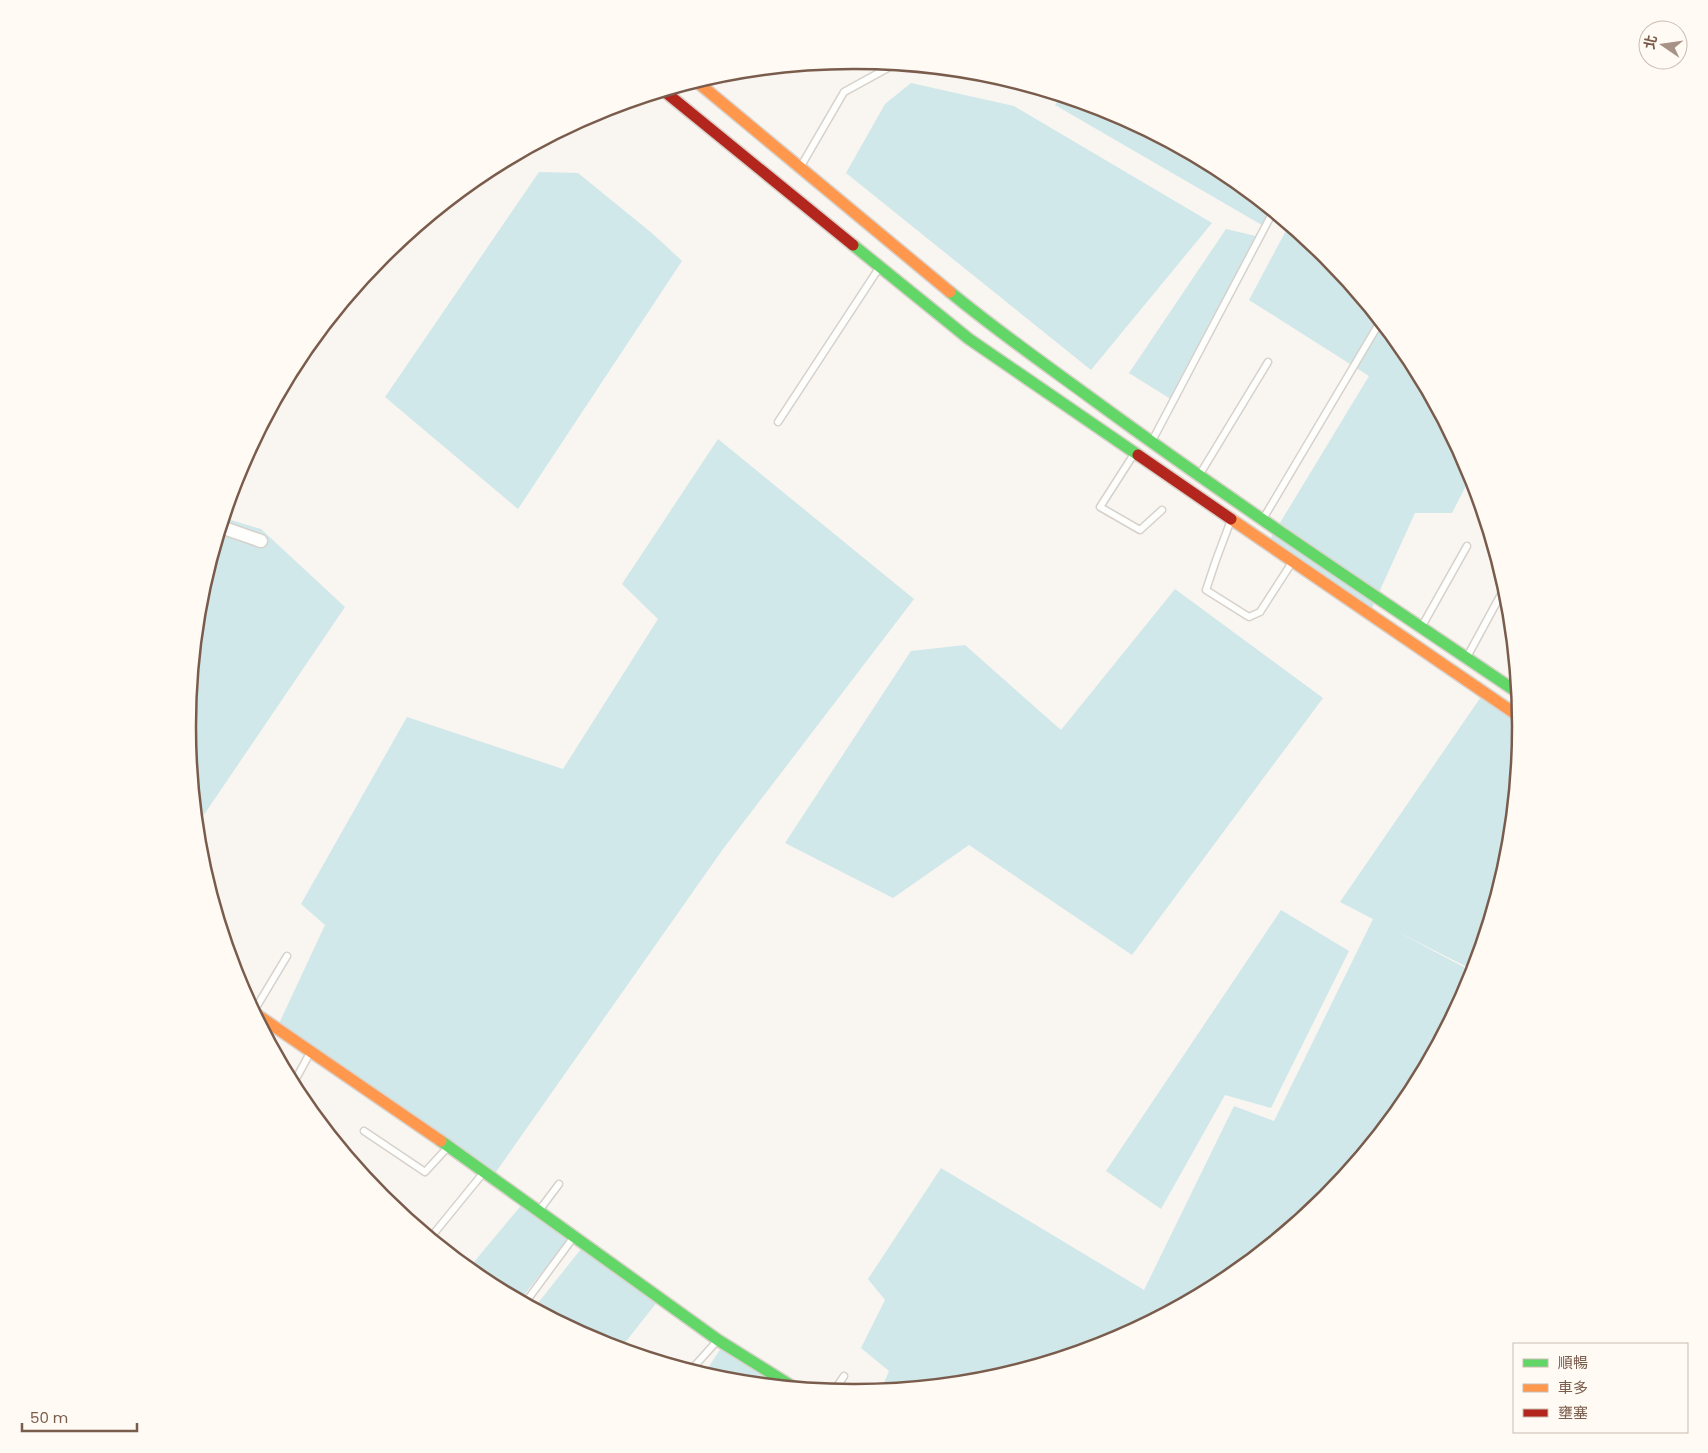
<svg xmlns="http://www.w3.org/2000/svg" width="1708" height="1453" font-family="Poppins,'Noto Sans TC',sans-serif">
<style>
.water{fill:#d0e8ea}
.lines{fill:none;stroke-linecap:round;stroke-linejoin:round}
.lane-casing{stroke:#d7d1cb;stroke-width:9}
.street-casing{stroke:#d7d1cb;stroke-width:15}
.fast-casing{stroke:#d9d2cb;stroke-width:14}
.slow-casing{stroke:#d9d2cb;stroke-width:14}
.jam-casing{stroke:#d9d2cb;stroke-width:14}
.lane{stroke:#fefefd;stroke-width:6}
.street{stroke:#fefefd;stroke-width:12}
.fast{stroke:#63d668;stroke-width:11}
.slow{stroke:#ff974d;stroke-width:11}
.jam{stroke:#b3261e;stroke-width:11}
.rim{fill:none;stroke:#7a5c4d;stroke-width:2.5}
</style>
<rect width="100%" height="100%" fill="#f9f5f0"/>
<g class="water">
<polygon points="911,83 1014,106 1212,223 1091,370 846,173 885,104"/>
<polygon points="1060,96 1109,111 1225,172 1275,214 1267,228 1055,105"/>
<polygon points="539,172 578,173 653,234 682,261 518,509 385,397"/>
<polygon points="1289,225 1325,255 1408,356 1471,476 1452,513 1415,513 1371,610 1269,541 1369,376 1249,300"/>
<polygon points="1226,229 1260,237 1177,403 1129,373"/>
<polygon points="341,306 255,439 300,356"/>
<polygon points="718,439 914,599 723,849 491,1179 276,1030 325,925 301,904 407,717 563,769 658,619 622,584"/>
<polygon points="224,518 261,529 345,607 197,825 188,726 200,596"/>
<polygon points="1175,589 1323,698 1132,955 969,845 893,898 785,843 911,651 965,645 1061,730"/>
<polygon points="1487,688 1519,709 1520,727 1508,857 1473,970 1394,930 1473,972 1470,982 1408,1097 1325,1198 1224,1281 1109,1342 984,1380 881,1390 889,1371 861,1348 885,1300 868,1279 941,1168 1144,1290 1234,1106 1274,1121 1373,919 1340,902"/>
<polygon points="1281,910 1349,951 1271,1108 1225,1095 1161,1209 1106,1171"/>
<polygon points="524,1202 572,1235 520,1300 483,1281 469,1268"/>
<polygon points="585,1244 661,1297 620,1349 599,1342 534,1308"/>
<polygon points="725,1342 788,1387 724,1380 704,1374"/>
</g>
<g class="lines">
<g class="lane-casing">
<g id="lane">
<polyline points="801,166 844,92 895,64"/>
<polyline points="778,422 879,268"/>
<polyline points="1152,441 1273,212"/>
<polyline points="1134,454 1100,507 1140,530 1162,510"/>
<polyline points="1200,474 1268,362"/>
<polyline points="1263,519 1380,322"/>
<polyline points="1231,520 1216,560 1206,590 1249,617 1260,612 1291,564"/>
<polyline points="1502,577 1502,579"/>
<polyline points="1422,626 1467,546"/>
<polyline points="1467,657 1505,587"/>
<polyline points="254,1011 287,956"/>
<polyline points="293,1084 310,1053"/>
<polyline points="364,1131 425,1172 448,1147"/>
<polyline points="541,1208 559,1184"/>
<polyline points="431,1237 484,1172"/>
<polyline points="525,1303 573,1238"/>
<polyline points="691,1370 717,1341"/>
<polyline points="834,1391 844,1376"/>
</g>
</g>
<g class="street-casing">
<polyline id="street" points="221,527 261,541"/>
</g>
<g class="fast-casing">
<g id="fast">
<polyline points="853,245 969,339 1138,455"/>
<path d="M 950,292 C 997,331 1046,365 1095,401 C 1233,502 1375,596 1517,692"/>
<polyline points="441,1141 718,1340 793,1387"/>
</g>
</g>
<g class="slow-casing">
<g id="slow">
<polyline points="696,81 950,292"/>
<polyline points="1231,519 1520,717"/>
<polyline points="256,1014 441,1141"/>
</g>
</g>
<g class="jam-casing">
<g id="jam">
<polyline points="664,91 853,245"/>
<polyline points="1138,455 1231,519"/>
</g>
</g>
<use href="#lane" class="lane"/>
<use href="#street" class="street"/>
<use href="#fast" class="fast"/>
<use href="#slow" class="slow"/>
<use href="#jam" class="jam"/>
</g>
<path d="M0 0H1708V1453H0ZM853 69H855A657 657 0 0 1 1512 726V727A657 657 0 0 1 855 1384H853A657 657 0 0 1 196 727V726A657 657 0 0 1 853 69Z" fill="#fffaf3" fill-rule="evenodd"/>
<path class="rim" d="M853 69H855A657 657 0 0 1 1512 726V727A657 657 0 0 1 855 1384H853A657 657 0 0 1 196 727V726A657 657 0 0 1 853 69Z"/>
<rect x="1513" y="1343" width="175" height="90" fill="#fffaf3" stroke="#cabbb1"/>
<rect x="1523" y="1359" width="25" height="8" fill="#63d668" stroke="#cabbb1"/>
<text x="1558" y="1368" font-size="15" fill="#7a5c4d">順暢</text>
<rect x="1523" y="1384" width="25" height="8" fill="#ff974d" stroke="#cabbb1"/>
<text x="1558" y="1393" font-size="15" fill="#7a5c4d">車多</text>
<rect x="1523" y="1409" width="25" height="8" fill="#b3261e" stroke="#cabbb1"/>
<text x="1558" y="1418" font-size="15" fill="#7a5c4d">壅塞</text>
<g transform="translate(1663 45) rotate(283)"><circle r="24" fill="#fffaf3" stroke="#cabbb1"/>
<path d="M0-4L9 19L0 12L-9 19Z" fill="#a69286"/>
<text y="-8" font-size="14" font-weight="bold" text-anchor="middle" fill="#7a5c4d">北</text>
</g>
<path d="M22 1423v8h115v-8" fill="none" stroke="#7a5c4d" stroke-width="2.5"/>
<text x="30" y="1423" font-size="15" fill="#7a5c4d" stroke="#fffaf3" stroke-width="4" paint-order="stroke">50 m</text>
</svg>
